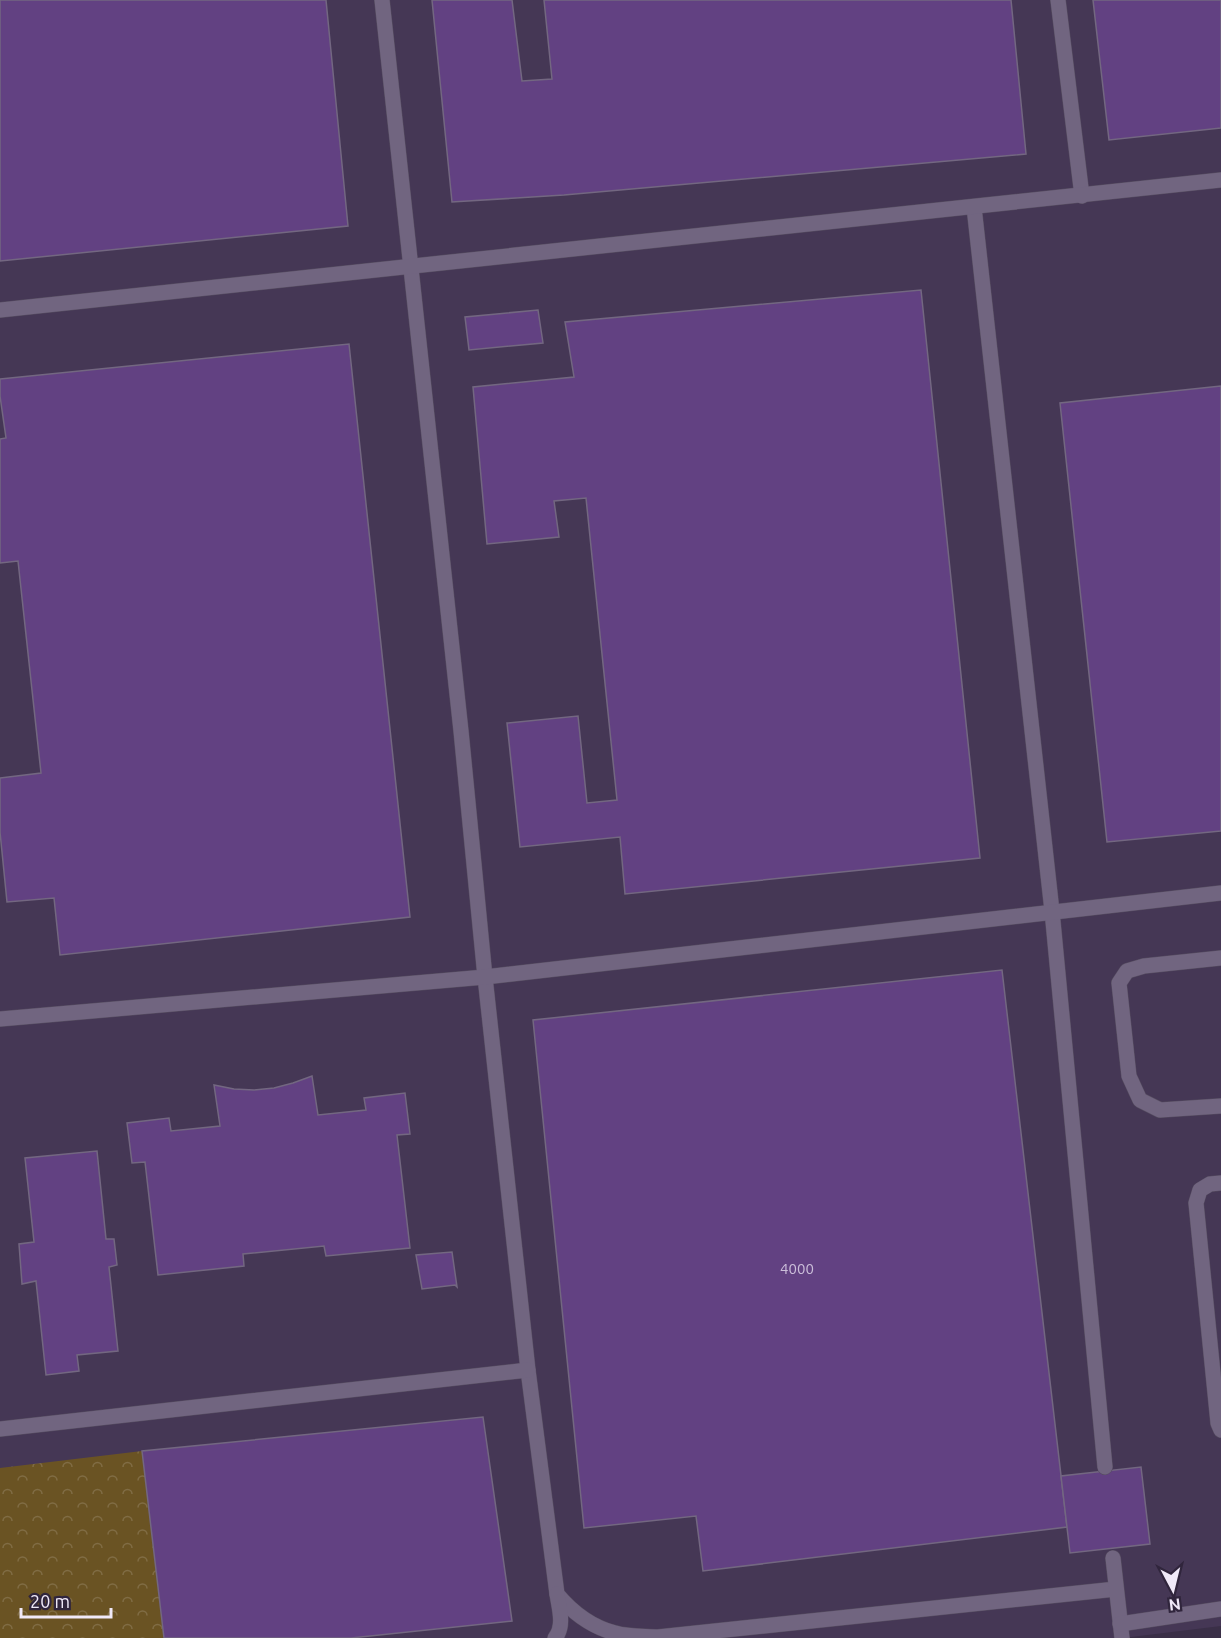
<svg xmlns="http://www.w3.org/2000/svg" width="1221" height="1638" font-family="Ubuntu,sans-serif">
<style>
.built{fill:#453755}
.forest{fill:url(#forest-crowns)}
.building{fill:#624182;stroke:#736781;stroke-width:1.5}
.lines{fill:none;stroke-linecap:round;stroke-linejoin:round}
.lane-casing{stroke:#574e61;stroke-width:16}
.lane{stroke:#716580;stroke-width:15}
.labels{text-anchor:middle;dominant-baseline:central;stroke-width:4.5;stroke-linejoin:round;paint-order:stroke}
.number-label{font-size:15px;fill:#ccbfda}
</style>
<defs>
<pattern id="forest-crowns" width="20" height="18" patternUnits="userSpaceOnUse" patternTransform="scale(1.5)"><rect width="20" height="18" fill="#6a5323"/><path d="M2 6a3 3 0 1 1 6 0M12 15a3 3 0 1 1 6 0" fill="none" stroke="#806c44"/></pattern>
</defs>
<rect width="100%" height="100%" fill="#3a2f47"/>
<polygon class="built" points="0,0 1221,0 1221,1626 1123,1638 0,1638"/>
<polygon class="forest" points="142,1451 164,1638 0,1638 0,1468"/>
<g class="building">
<polygon points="0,0 326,0 348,226 0,261"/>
<polygon points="432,0 512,0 522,81 552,79 544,0 1011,0 1026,154 564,195 452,202"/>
<polygon points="1093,0 1221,0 1221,128 1109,140"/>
<polygon points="921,290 980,858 625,894 620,837 520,847 507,723 578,716 587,803 617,800 586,498 554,501 559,537 487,544 473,387 574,377 565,322"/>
<polygon points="538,310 543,343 469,350 465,317"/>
<polygon points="349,344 410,917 60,955 54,898 7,902 0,832 0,778 41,773 18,561 0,563 0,439 6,438 0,396 0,379"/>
<polygon points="1221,386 1221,831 1107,842 1060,403"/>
<polygon points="1002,970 1067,1527 703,1571 696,1516 584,1528 533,1020"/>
<polygon points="312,1076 318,1115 366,1110 364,1098 405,1093 410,1134 397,1135 410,1248 326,1256 324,1246 243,1254 244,1266 158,1275 145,1162 132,1163 127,1123 169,1118 171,1131 220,1126 214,1085 234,1089 254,1090 274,1088 293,1083"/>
<polygon points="97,1151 106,1239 114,1239 117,1265 109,1267 118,1351 77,1355 79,1371 46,1375 36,1281 22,1284 19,1244 34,1242 25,1158"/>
<polygon points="452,1252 457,1287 455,1285 422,1289 416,1255"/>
<polygon points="483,1417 512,1621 351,1638 164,1638 142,1451"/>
<polygon points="1141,1467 1150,1544 1070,1553 1061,1476"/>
</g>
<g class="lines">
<g class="lane-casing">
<g id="lane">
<path d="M 382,0 L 461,731 L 485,977 L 528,1370 L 557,1594 C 572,1612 592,1627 615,1633 C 628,1637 644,1636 658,1637 L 1116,1589"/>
<polyline points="1058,0 1082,196"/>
<polyline points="974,207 1052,911 1105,1467"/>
<polyline points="0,310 1221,180"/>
<polyline points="1221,958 1144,966 1127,971 1119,983 1129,1076 1140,1100 1160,1110 1221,1106"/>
<polyline points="0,1019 485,977 1221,893"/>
<polyline points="1221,1183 1210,1184 1200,1190 1196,1203 1218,1423 1221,1430"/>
<polyline points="0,1429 528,1370"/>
<polyline points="1113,1558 1122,1638"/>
<polyline points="1120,1624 1221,1609"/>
<path d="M 555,1638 C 565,1626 559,1608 557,1594"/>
</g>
</g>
<use href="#lane" class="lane"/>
</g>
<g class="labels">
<g class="number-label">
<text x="797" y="1268">4000</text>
</g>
</g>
<g transform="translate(1173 1590) rotate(173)" stroke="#30253c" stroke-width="4.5" paint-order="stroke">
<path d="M0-4.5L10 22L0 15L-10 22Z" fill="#f0e9f8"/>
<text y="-9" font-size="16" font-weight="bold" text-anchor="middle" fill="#f0e9f8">N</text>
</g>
<path d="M21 1608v9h90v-9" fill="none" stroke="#f0e9f8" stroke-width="3"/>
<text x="30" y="1608" font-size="18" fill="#f0e9f8" stroke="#30253c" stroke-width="4.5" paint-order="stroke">20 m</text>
</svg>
